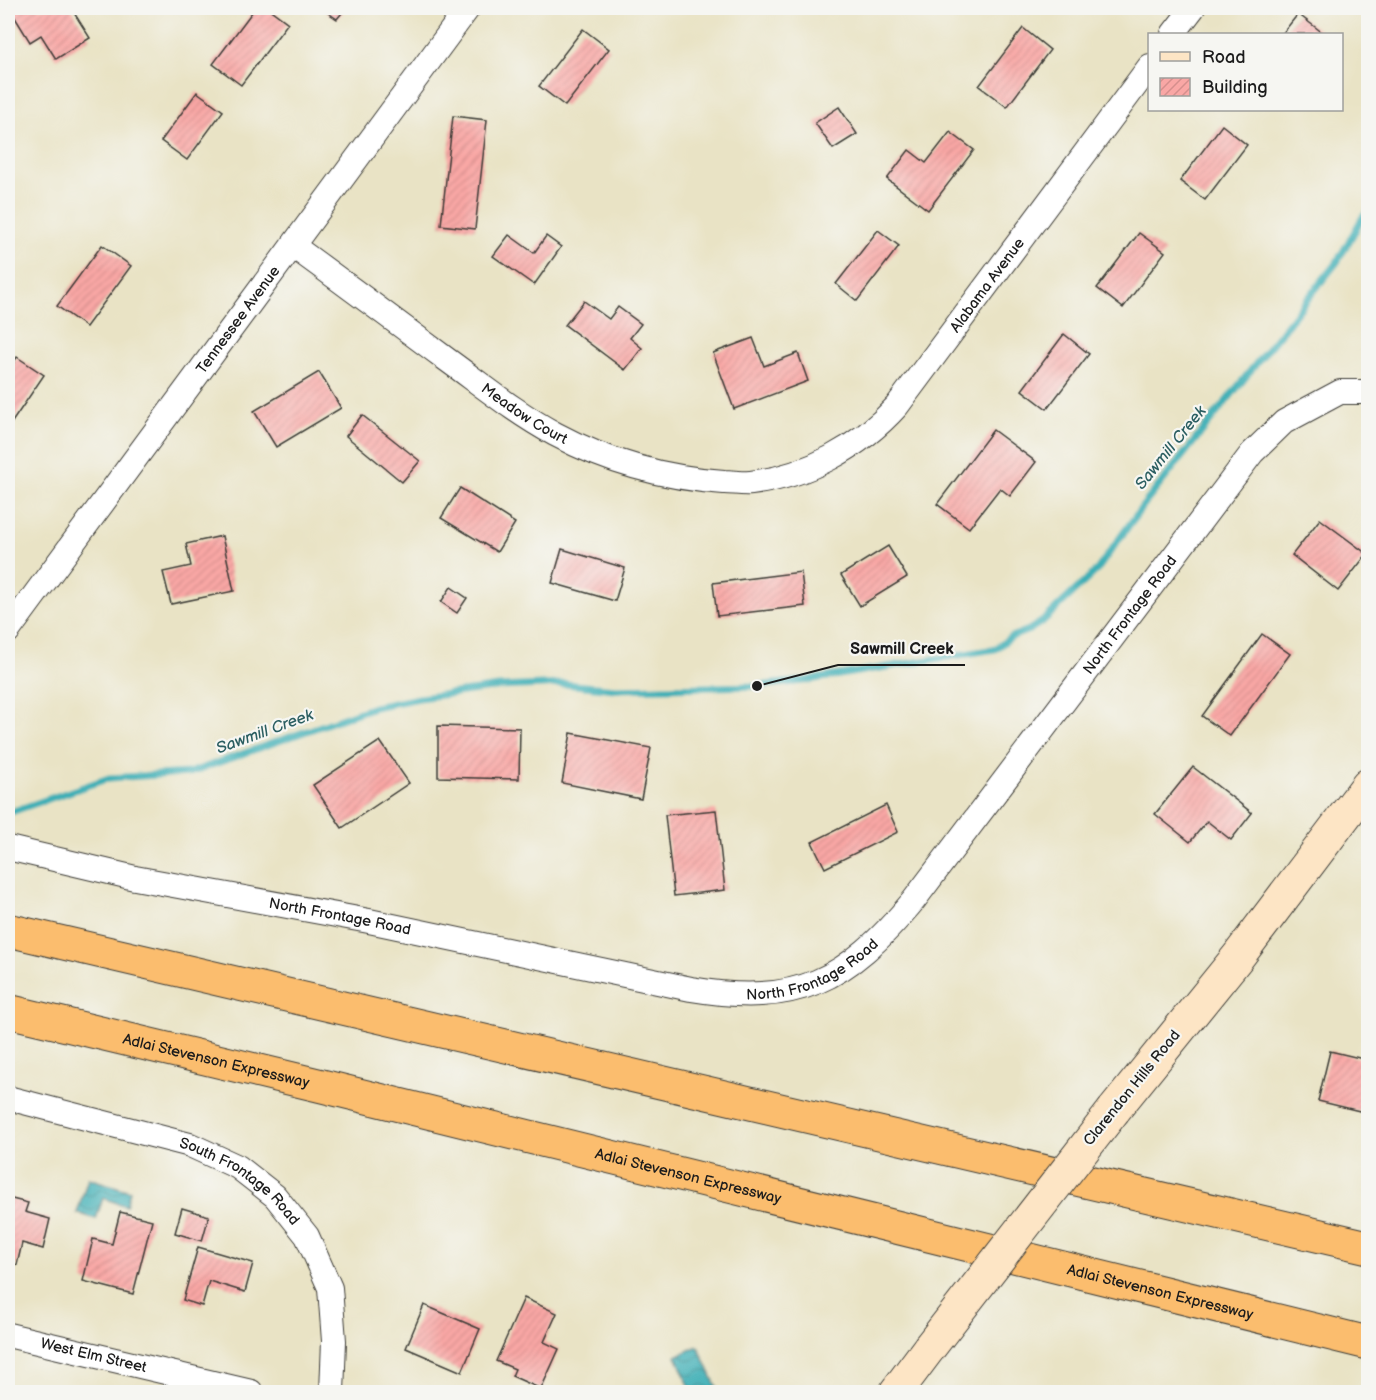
<svg xmlns="http://www.w3.org/2000/svg" width="1376" height="1400" font-family="'Balsamiq Sans',sans-serif">
<style>
.water{fill:url(#water-waves);stroke:#2d6669;stroke-width:1.5}
.lines{fill:none;stroke-linecap:round;stroke-linejoin:round}
.stream{stroke:#3eafb6;stroke-width:7}
.building{fill:url(#building-hatch)}
.street-casing{stroke:#3b3a35;stroke-width:26}
.secondary-casing{stroke:#3b3a35;stroke-width:35}
.highway-casing{stroke:#3b3a35;stroke-width:35}
.street{stroke:#fff;stroke-width:24}
.secondary{stroke:#fde5c5;stroke-width:33}
.highway{stroke:#fbbd6e;stroke-width:33}
.secondary-bridge-casing{stroke:#3b3a35;stroke-width:35;stroke-linecap:butt}
.secondary-bridge{stroke:#fde5c5;stroke-width:33}
.labels{text-anchor:middle;dominant-baseline:central;stroke-width:4.5;stroke-linejoin:round;paint-order:stroke}
.street-label{font-size:15px;fill:#1c1c1c;stroke:#f6f6f2}
.water-label{font-size:16px;font-style:italic;fill:#2b5e61;stroke:#f6f6f2}
.leader{fill:none;stroke:#1c1c1c;stroke-width:2}
.callout-dot{fill:#1c1c1c;stroke:#f6f6f2;stroke-width:2}
.callout-label{font-size:16px;text-anchor:middle;font-weight:bold;fill:#1c1c1c;stroke:#f6f6f2;stroke-width:4.5;stroke-linejoin:round;paint-order:stroke}
</style>
<defs>
<pattern id="water-waves" width="16" height="10" patternUnits="userSpaceOnUse" patternTransform="scale(1.5)"><rect width="16" height="10" fill="#3eafb6"/><path d="M0 5q4-4 8 0t8 0" fill="none" stroke="#338e93"/></pattern>
<pattern id="building-hatch" width="6" height="6" patternUnits="userSpaceOnUse" patternTransform="scale(1.5)"><rect width="6" height="6" fill="#f9a7a5"/><path d="M-1 1l2-2M0 6l6-6M5 7l2-2" fill="none" stroke="#d58f8d"/></pattern>
</defs>
<rect width="100%" height="100%" fill="#f6f6f2"/>
<filter id="ink" filterUnits="userSpaceOnUse"><feTurbulence type="fractalNoise" baseFrequency=".0167" numOctaves="2"/><feDisplacementMap in="SourceGraphic" scale="12" xChannelSelector="R" yChannelSelector="G"/><feConvolveMatrix kernelMatrix="1 2 1 2 8 2 1 2 1" color-interpolation-filters="sRGB"/></filter>
<filter id="wash" filterUnits="userSpaceOnUse"><feTurbulence type="fractalNoise" baseFrequency=".008" numOctaves="4" result="noise"/><feDisplacementMap in="SourceGraphic" scale="24" xChannelSelector="R" yChannelSelector="G"/><feGaussianBlur stdDeviation="1.35" result="paint"/><feColorMatrix in="noise" values="0 0 0 0 0 0 0 0 0 0 0 0 0 0 0 0 0 1.4 0 .05"/><feComposite in="paint" operator="in"/></filter>
<g filter="url(#wash)">
<rect width="100%" height="100%" fill="#e9e3c5"/>
<g class="water">
<polygon points="88,1178 130,1191 126,1206 103,1198 96,1219 77,1213"/>
<polygon points="698,1346 718,1390 713,1392 692,1392 676,1356"/>
</g>
<g class="lines">
<polyline class="stream" points="8,813 109,778 189,773 374,707 419,698 499,687 565,684 615,689 757,686 803,681 995,649 1011,637 1029,630 1043,621 1097,570 1142,507 1337,262 1363,217 1368,212"/>
</g>
<g id="blocks">
<g class="building">
<polygon points="16,8 71,8 90,38 56,59 41,35 30,42 11,11"/>
<polygon points="255,8 268,8 288,23 241,85 213,64"/>
<polygon points="321,8 346,8 337,19"/>
<polygon points="1298,14 1323,33 1322,34 1282,34"/>
<polygon points="1023,28 1050,50 1007,107 979,86"/>
<polygon points="583,29 609,49 565,106 539,86"/>
<polygon points="197,92 223,111 187,160 161,141"/>
<polygon points="839,107 857,134 833,149 815,123"/>
<polygon points="453,116 487,120 475,229 441,225"/>
<polygon points="1222,125 1247,145 1205,200 1180,181"/>
<polygon points="950,132 974,150 928,210 887,179 909,150 926,163"/>
<polygon points="878,230 899,246 857,301 836,284"/>
<polygon points="1139,233 1165,252 1123,308 1097,288"/>
<polygon points="509,235 534,253 546,236 561,247 534,285 493,256"/>
<polygon points="102,245 131,266 86,327 57,306"/>
<polygon points="584,301 609,319 618,307 641,324 630,338 642,348 625,370 565,325"/>
<polygon points="1064,334 1089,354 1047,409 1022,390"/>
<polygon points="753,338 764,366 798,353 808,381 734,409 713,353"/>
<polygon points="17,357 44,375 8,428 8,371"/>
<polygon points="319,372 341,408 276,447 254,411"/>
<polygon points="362,415 420,461 402,482 346,436"/>
<polygon points="993,430 1036,462 1010,496 1000,488 969,528 937,504"/>
<polygon points="460,488 515,523 497,552 441,518"/>
<polygon points="1320,519 1367,554 1338,591 1292,555"/>
<polygon points="222,536 234,591 171,604 163,572 191,566 186,544"/>
<polygon points="888,546 907,577 860,606 841,575"/>
<polygon points="562,549 625,568 615,601 552,583"/>
<polygon points="801,572 805,606 717,616 713,583"/>
<polygon points="451,587 467,598 457,613 441,602"/>
<polygon points="1262,634 1290,654 1230,736 1202,716"/>
<polygon points="438,726 520,728 519,779 438,777"/>
<polygon points="571,733 651,748 641,799 562,783"/>
<polygon points="380,741 409,783 342,828 313,785"/>
<polygon points="1193,767 1252,813 1231,840 1207,821 1190,842 1155,814"/>
<polygon points="886,805 898,832 825,868 812,842"/>
<polygon points="716,810 725,890 674,896 665,815"/>
<polygon points="1330,1051 1368,1060 1368,1113 1318,1101"/>
<polygon points="8,1198 28,1203 25,1212 50,1219 43,1249 22,1243 17,1265 8,1263"/>
<polygon points="182,1208 209,1216 202,1241 175,1233"/>
<polygon points="120,1212 152,1220 133,1294 83,1281 93,1239 112,1244"/>
<polygon points="198,1247 253,1263 245,1292 209,1281 202,1306 183,1300"/>
<polygon points="524,1298 557,1313 544,1342 559,1349 541,1389 512,1376 515,1369 496,1361"/>
<polygon points="424,1305 480,1329 462,1372 406,1348"/>
</g>
</g>
</g>
<g filter="url(#ink)">
<use href="#blocks" fill-opacity="0" stroke="#3b3a35" stroke-width="1.5"/>
<g class="lines">
<g class="street-casing">
<g id="street">
<polyline points="1173,34 1193,8"/>
<path id="s1" d="M 293,246 C 344,283 395,321 446,359 C 482,385 516,413 555,434 C 607,462 665,478 724,482 C 733,482 743,484 751,483 C 807,476 859,448 897,406 L 1150,66"/>
<path id="s2" d="M 8,631 L 468,8"/>
<path id="s3" d="M 8,848 L 135,878 L 369,921 L 691,989 C 798,1007 846,981 914,900 L 1252,453 L 1284,422 L 1340,392 L 1368,392"/>
<path id="s4" d="M 8,1098 L 190,1145 L 238,1167 L 275,1196 L 307,1236 L 330,1288 L 334,1341 L 332,1392"/>
<path id="s5" d="M 8,1335 L 251,1392"/>
</g>
</g>
<g class="secondary-casing">
<g id="secondary">
<polyline points="1114,1110 1237,958 1368,785"/>
<polyline points="896,1392 929,1348"/>
</g>
</g>
<g class="highway-casing">
<g id="highway">
<polyline points="8,930 1368,1247"/>
<path id="s6" d="M 8,1011 L 318,1085 L 1368,1343"/>
</g>
</g>
<use href="#street" class="street"/>
<use href="#secondary" class="secondary"/>
<use href="#highway" class="highway"/>
<g class="secondary-bridge-casing">
<polyline id="secondary-bridge" points="929,1348 1114,1110"/>
</g>
<use href="#secondary-bridge" class="secondary-bridge"/>
</g>
</g>
<g class="labels">
<g class="street-label">
<text stroke="none"><textPath href="#s1" startOffset="846">Alabama Avenue</textPath></text>
<text stroke="none"><textPath href="#s2" startOffset="387">Tennessee Avenue</textPath></text>
<text stroke="none"><textPath href="#s1" startOffset="286">Meadow Court</textPath></text>
<text stroke="none"><textPath href="#s3" startOffset="1311">North Frontage Road</textPath></text>
<text stroke="none"><textPath href="#s3" startOffset="339">North Frontage Road</textPath></text>
<text stroke="none"><textPath href="#s3" startOffset="825">North Frontage Road</textPath></text>
<text stroke="none"><textPath href="#s6" startOffset="214">Adlai Stevenson Expressway</textPath></text>
<text transform="translate(1132 1088) rotate(-51)">Clarendon Hills Road</text>
<text stroke="none"><textPath href="#s6" startOffset="700">Adlai Stevenson Expressway</textPath></text>
<text stroke="none"><textPath href="#s4" startOffset="250">South Frontage Road</textPath></text>
<text stroke="none"><textPath href="#s6" startOffset="1186">Adlai Stevenson Expressway</textPath></text>
<text stroke="none"><textPath href="#s5" startOffset="88">West Elm Street</textPath></text>
</g>
<g class="water-label">
<text transform="translate(1171 448) rotate(-51)">Sawmill Creek</text>
<text transform="translate(265 732) rotate(-20)">Sawmill Creek</text>
</g>
</g>
<path class="leader" d="M757 686L838 665H965"/>
<circle class="callout-dot" cx="757" cy="686" r="6"/>
<g class="callout-label">
<text x="902" y="654">Sawmill Creek</text>
</g>
<rect width="1376" height="1400" fill="none" stroke="#f6f6f2" stroke-width="30"/>
<rect x="1148" y="33" width="195" height="78" fill="#f6f6f2" stroke="#9f9f9c" stroke-width="1.5"/>
<rect x="1160" y="52" width="30" height="9" fill="#fde5c5" stroke="#9f9f9c" stroke-width="1.5"/>
<text x="1202" y="63" font-size="18" fill="#1c1c1c">Road</text>
<rect x="1160" y="78" width="30" height="18" fill="url(#building-hatch)" stroke="#9f9f9c" stroke-width="1.5"/>
<text x="1202" y="93" font-size="18" fill="#1c1c1c">Building</text>
</svg>
